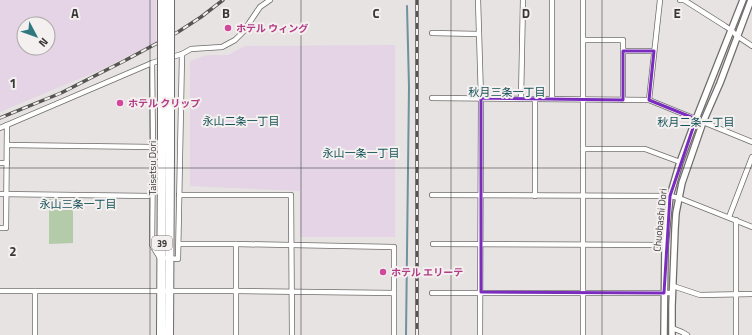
<svg xmlns="http://www.w3.org/2000/svg" width="752" height="335" font-family="'Titillium Web','Noto Sans JP',sans-serif">
<style>
.industrial{fill:#e4d4e6;fill-rule:evenodd}
.green{fill:#b3cba8}
.lines{fill:none;stroke-linecap:round;stroke-linejoin:round}
.stream{stroke:#7091a1;stroke-width:2}
.minor-casing{stroke:#6f6c6b;stroke-width:6}
.tertiary-casing{stroke:#6f6c6b;stroke-width:8}
.trunk-casing{stroke:#6f6c6b;stroke-width:10}
.minor{stroke:#fff;stroke-width:4.5}
.tertiary{stroke:#fff;stroke-width:5.5}
.trunk{stroke:#fff;stroke-width:8}
.rail-casing{stroke:#565554;stroke-width:3.5}
.rail{stroke:#f4f0ef;stroke-width:2;stroke-dasharray:6;stroke-linecap:butt}
.trunk-bridge-casing{stroke:#6f6c6b;stroke-width:10;stroke-linecap:butt}
.trunk-bridge{stroke:#fff;stroke-width:8}
.marked{fill:none;stroke:#7b2cbf;stroke-width:3;stroke-linejoin:round}
.grid{fill:none;stroke:#393837;stroke-width:1;stroke-opacity:0.55}
.hotel-dot{fill:#d1479c;stroke:#f4f0ef;stroke-width:1.5}
.labels{text-anchor:middle;dominant-baseline:central;stroke-width:4;stroke-linejoin:round;paint-order:stroke}
.shield{fill:#f4f0ef;stroke:#716f6e;stroke-width:1}
.shield-label{font-size:9px;font-weight:bold;fill:#393837}
.hotel-label{font-size:10px;font-weight:bold;fill:#b23c85;stroke:#f4f0ef;text-anchor:start}
.street-label{font-size:10px;fill:#393837;stroke:#f4f0ef}
.neighbourhood-label{font-size:11px;fill:#145157;stroke:#f4f0ef}
.grid-label{font-size:13px;text-anchor:middle;font-weight:bold;fill:#393837;stroke:#f4f0ef;stroke-width:4;stroke-linejoin:round;paint-order:stroke}
</style>
<rect width="100%" height="100%" fill="#e6e3e2"/>
<g class="industrial">
<path d="M 0,0 L 156,0 L 156,42 L 98,71 L 0,112 ZM 24,24 L 48,24 L 48,48 L 24,48 Z"/>
<polygon points="395,45 395,237 300,237 300,191 190,186 190,61 207,55 228,55 245,46"/>
</g>
<polygon class="green" points="49,199 73,199 73,243 49,244"/>
<g class="lines">
<polyline class="stream" points="406,335 409,87 407,6"/>
<g class="minor-casing">
<g id="minor">
<polyline points="478,0 481,98 480,335"/>
<polyline points="680,0 684,0 725,26 731,30 737,36 752,46"/>
<polyline points="432,33 479,34"/>
<polyline points="584,40 623,40 623,51"/>
<polyline points="152,63 153,147 152,245 160,258"/>
<polyline points="432,98 649,100 752,142"/>
<polyline points="521,99 523,0"/>
<polyline points="552,99 552,0"/>
<polyline points="623,100 623,51 654,51"/>
<polyline points="649,100 660,0"/>
<polyline points="0,128 152,63 182,54 191,49 222,47 235,40 243,32 260,7 270,0"/>
<polyline points="7,145 153,147"/>
<polyline points="583,149 645,149 680,162"/>
<polyline points="0,163 7,163"/>
<polyline points="0,194 152,196"/>
<polyline points="179,195 291,195 292,335"/>
<polyline points="432,195 670,196 679,198 752,227"/>
<polyline points="535,196 535,99"/>
<polyline points="729,217 752,157"/>
<polyline points="0,228 6,228 7,125"/>
<polyline points="179,244 236,244 394,247 394,335"/>
<polyline points="236,244 236,335"/>
<polyline points="433,244 665,245"/>
<polyline points="167,258 178,259 182,54"/>
<polyline points="673,286 700,295 752,294"/>
<polyline points="0,291 236,291 394,293"/>
<polyline points="35,291 35,335"/>
<polyline points="432,293 672,293"/>
<polyline points="672,328 682,332 687,335"/>
<polyline points="583,335 583,0"/>
<polyline points="736,335 736,220"/>
</g>
</g>
<g class="tertiary-casing">
<g id="tertiary">
<polyline points="664,335 665,245 670,196 680,162 696,119 743,0"/>
<polyline points="672,335 672,306 675,229 676,213 682,183 703,122 720,83 751,0"/>
</g>
</g>
<g class="trunk-casing">
<g id="trunk">
<polyline points="161,335 162,152"/>
<polyline points="169,335 170,153"/>
</g>
</g>
<use href="#minor" class="minor"/>
<use href="#tertiary" class="tertiary"/>
<use href="#trunk" class="trunk"/>
<g class="rail-casing">
<g id="rail">
<polyline points="0,118 61,93 124,61 178,32 201,17 223,0"/>
<polyline points="417,335 417,0"/>
</g>
</g>
<use href="#rail" class="rail"/>
<g class="trunk-bridge-casing">
<g id="trunk-bridge">
<polyline points="162,152 162,0"/>
<polyline points="170,153 170,0"/>
</g>
</g>
<use href="#trunk-bridge" class="trunk-bridge"/>
</g>
<path class="marked" d="M 623,51 L 654,51 L 649,100 L 696,119 L 670,196 L 664,293 L 481,292 L 481,98 L 623,100 Z"/>
<path class="grid" d="M 150,0 L 150,335M 301,0 L 301,335M 451,0 L 451,335M 602,0 L 602,335M 0,168 L 752,168"/>
<g class="hotel-dot">
<circle cx="228" cy="28" r="4"/>
<circle cx="120" cy="103" r="4"/>
<circle cx="383" cy="272" r="4"/>
</g>
<g class="labels">
<rect class="shield" x="152" y="236" width="20" height="14" rx="3"/>
<g class="shield-label">
<text x="162" y="243">39</text>
</g>
<g class="hotel-label">
<text x="236" y="28">ホテル ウィング</text>
<text x="128" y="103">ホテル クリップ</text>
<text x="391" y="272">ホテル エリーテ</text>
</g>
<g class="street-label">
<text transform="translate(152 168) rotate(-90)">Taisetsu Dori</text>
<text transform="translate(660 220) rotate(-84)">Chuobashi Dori</text>
</g>
<g class="neighbourhood-label">
<text x="507" y="92">秋月三条一丁目</text>
<text x="241" y="121">永山二条一丁目</text>
<text x="696" y="122">秋月二条一丁目</text>
<text x="361" y="153">永山一条一丁目</text>
<text x="78" y="204">永山三条一丁目</text>
</g>
</g>
<g class="grid-label">
<text x="75" y="18">A</text>
<text x="226" y="18">B</text>
<text x="376" y="18">C</text>
<text x="526" y="18">D</text>
<text x="677" y="18">E</text>
<text x="13" y="88">1</text>
<text x="13" y="256">2</text>
</g>
<g transform="translate(36 36) rotate(131)"><circle r="19" fill="#f4f0ef" stroke="#a9a6a5"/>
<path d="M0-3L7 15L0 10L-7 15Z" fill="#2f7880"/>
<text y="-6" font-size="11" font-weight="bold" text-anchor="middle" fill="#393837">N</text>
</g>
</svg>
